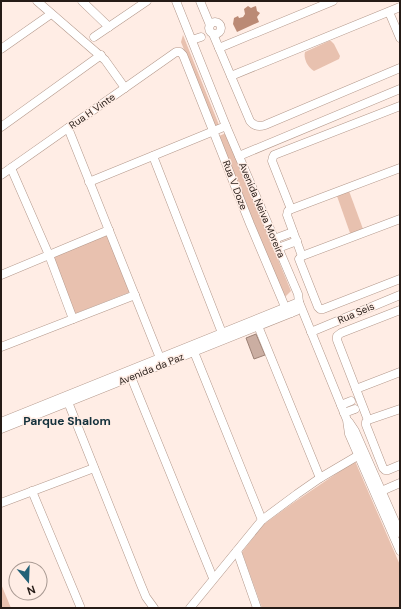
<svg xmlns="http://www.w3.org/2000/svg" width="401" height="609" font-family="'DM Sans',sans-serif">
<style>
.green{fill:#e8c1af}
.water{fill:#bb8a75}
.building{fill:#cbaea2;stroke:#9c8175}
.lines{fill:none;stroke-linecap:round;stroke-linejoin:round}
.minor-casing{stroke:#b3988b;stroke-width:9}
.minor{stroke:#fff;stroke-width:8}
.labels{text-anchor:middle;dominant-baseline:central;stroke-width:3;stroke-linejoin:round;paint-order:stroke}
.street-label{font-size:10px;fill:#251b16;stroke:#ffede5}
.quarter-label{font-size:12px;font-weight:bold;fill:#14313c;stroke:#ffede5}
</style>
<rect width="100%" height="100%" fill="#ffede5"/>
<g class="green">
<polygon points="183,35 219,125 215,127 181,42"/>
<path d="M 329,41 L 331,41 L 334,44 L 340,56 L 339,59 L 314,71 C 308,68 303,58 305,52 Z"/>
<polygon points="226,133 291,291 284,298 219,136"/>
<polygon points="349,191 363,229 351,234 350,233 337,196"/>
<polygon points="108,235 130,292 74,314 52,257"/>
<polygon points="355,461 400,565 400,608 262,608 242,552 264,524 293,503"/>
<polygon points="1,584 11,608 1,608"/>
</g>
<polygon class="water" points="248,6 251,8 253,7 256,6 257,11 260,13 257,17 259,22 237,32 233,24 234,18 238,16 239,18 243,17 245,14 244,9"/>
<polygon class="building" points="256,334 265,355 254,359 246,338"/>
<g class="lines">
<g class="minor-casing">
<g id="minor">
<polyline points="37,1 105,60 125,88"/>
<polyline points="82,1 109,27"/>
<polyline points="176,1 226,126 298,294 299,302 347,420 349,434 400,551"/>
<polyline points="200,1 210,25"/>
<polyline points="389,12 400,38"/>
<circle cx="215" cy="28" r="6"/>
<path d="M 213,34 L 250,121 C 254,126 259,127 265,125 L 400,68"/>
<polyline points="94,37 147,1"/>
<polyline points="192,40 201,37"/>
<polyline points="219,48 333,1"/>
<polyline points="1,49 51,14"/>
<polyline points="231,76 400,7"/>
<polyline points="1,127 101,55"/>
<polyline points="68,128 162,363"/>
<polyline points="153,156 224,338"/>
<polyline points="239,156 400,89"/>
<polyline points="11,168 49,255 73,319"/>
<polyline points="1,175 176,52 180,52 183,55 250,224 283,302 285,308 291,313"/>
<polyline points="89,182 226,126"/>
<polyline points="291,209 272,161 273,157 274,155 400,106"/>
<polyline points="400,219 302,256 299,259 318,307 320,309 323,309 400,279"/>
<polyline points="274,239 293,232"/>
<polyline points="278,248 297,241"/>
<polyline points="302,256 287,215 288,211 289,210 400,168"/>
<polyline points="1,275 109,230"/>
<polyline points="400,310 341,333 337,336 337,340 368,420 366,422 366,425 383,468 385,470 388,470 400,465"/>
<polyline points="256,321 320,478"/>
<polyline points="311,332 400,295"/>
<polyline points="1,347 135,295"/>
<polyline points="192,347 262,520"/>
<polyline points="129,372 213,578"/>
<polyline points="356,389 400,372"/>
<polyline points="66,397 141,585 146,597 154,608"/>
<polyline points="341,405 351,401"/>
<polyline points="344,413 355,409"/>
<polyline points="368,420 400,409"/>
<polyline points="1,422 299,302"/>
<polyline points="349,422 355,431 400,533"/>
<polyline points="1,429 296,311"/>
<polyline points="32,491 80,606"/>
<polyline points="377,493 400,483"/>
<polyline points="1,503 94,468"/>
<polyline points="237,551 257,608"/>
<polyline points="190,608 262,520 297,494 320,478 359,455"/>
</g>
</g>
<use href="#minor" class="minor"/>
</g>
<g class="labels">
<g class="street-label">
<text transform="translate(92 111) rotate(-35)">Rua H Vinte</text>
<text transform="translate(235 185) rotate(69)">Rua V Doze</text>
<text transform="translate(262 210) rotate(67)">Avenida Neiva Moreira</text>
<text transform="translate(356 313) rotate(-23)">Rua Seis</text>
<text transform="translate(151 369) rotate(-22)">Avenida da Paz</text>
</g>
<g class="quarter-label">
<text x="67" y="421">Parque Shalom</text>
</g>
</g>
<rect width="401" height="609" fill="none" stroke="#251b16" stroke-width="4"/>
<g transform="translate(28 581) rotate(161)"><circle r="19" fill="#ffede5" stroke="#a89992"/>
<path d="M0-3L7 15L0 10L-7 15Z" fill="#236278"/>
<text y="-6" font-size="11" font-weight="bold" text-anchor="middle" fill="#251b16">N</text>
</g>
</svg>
